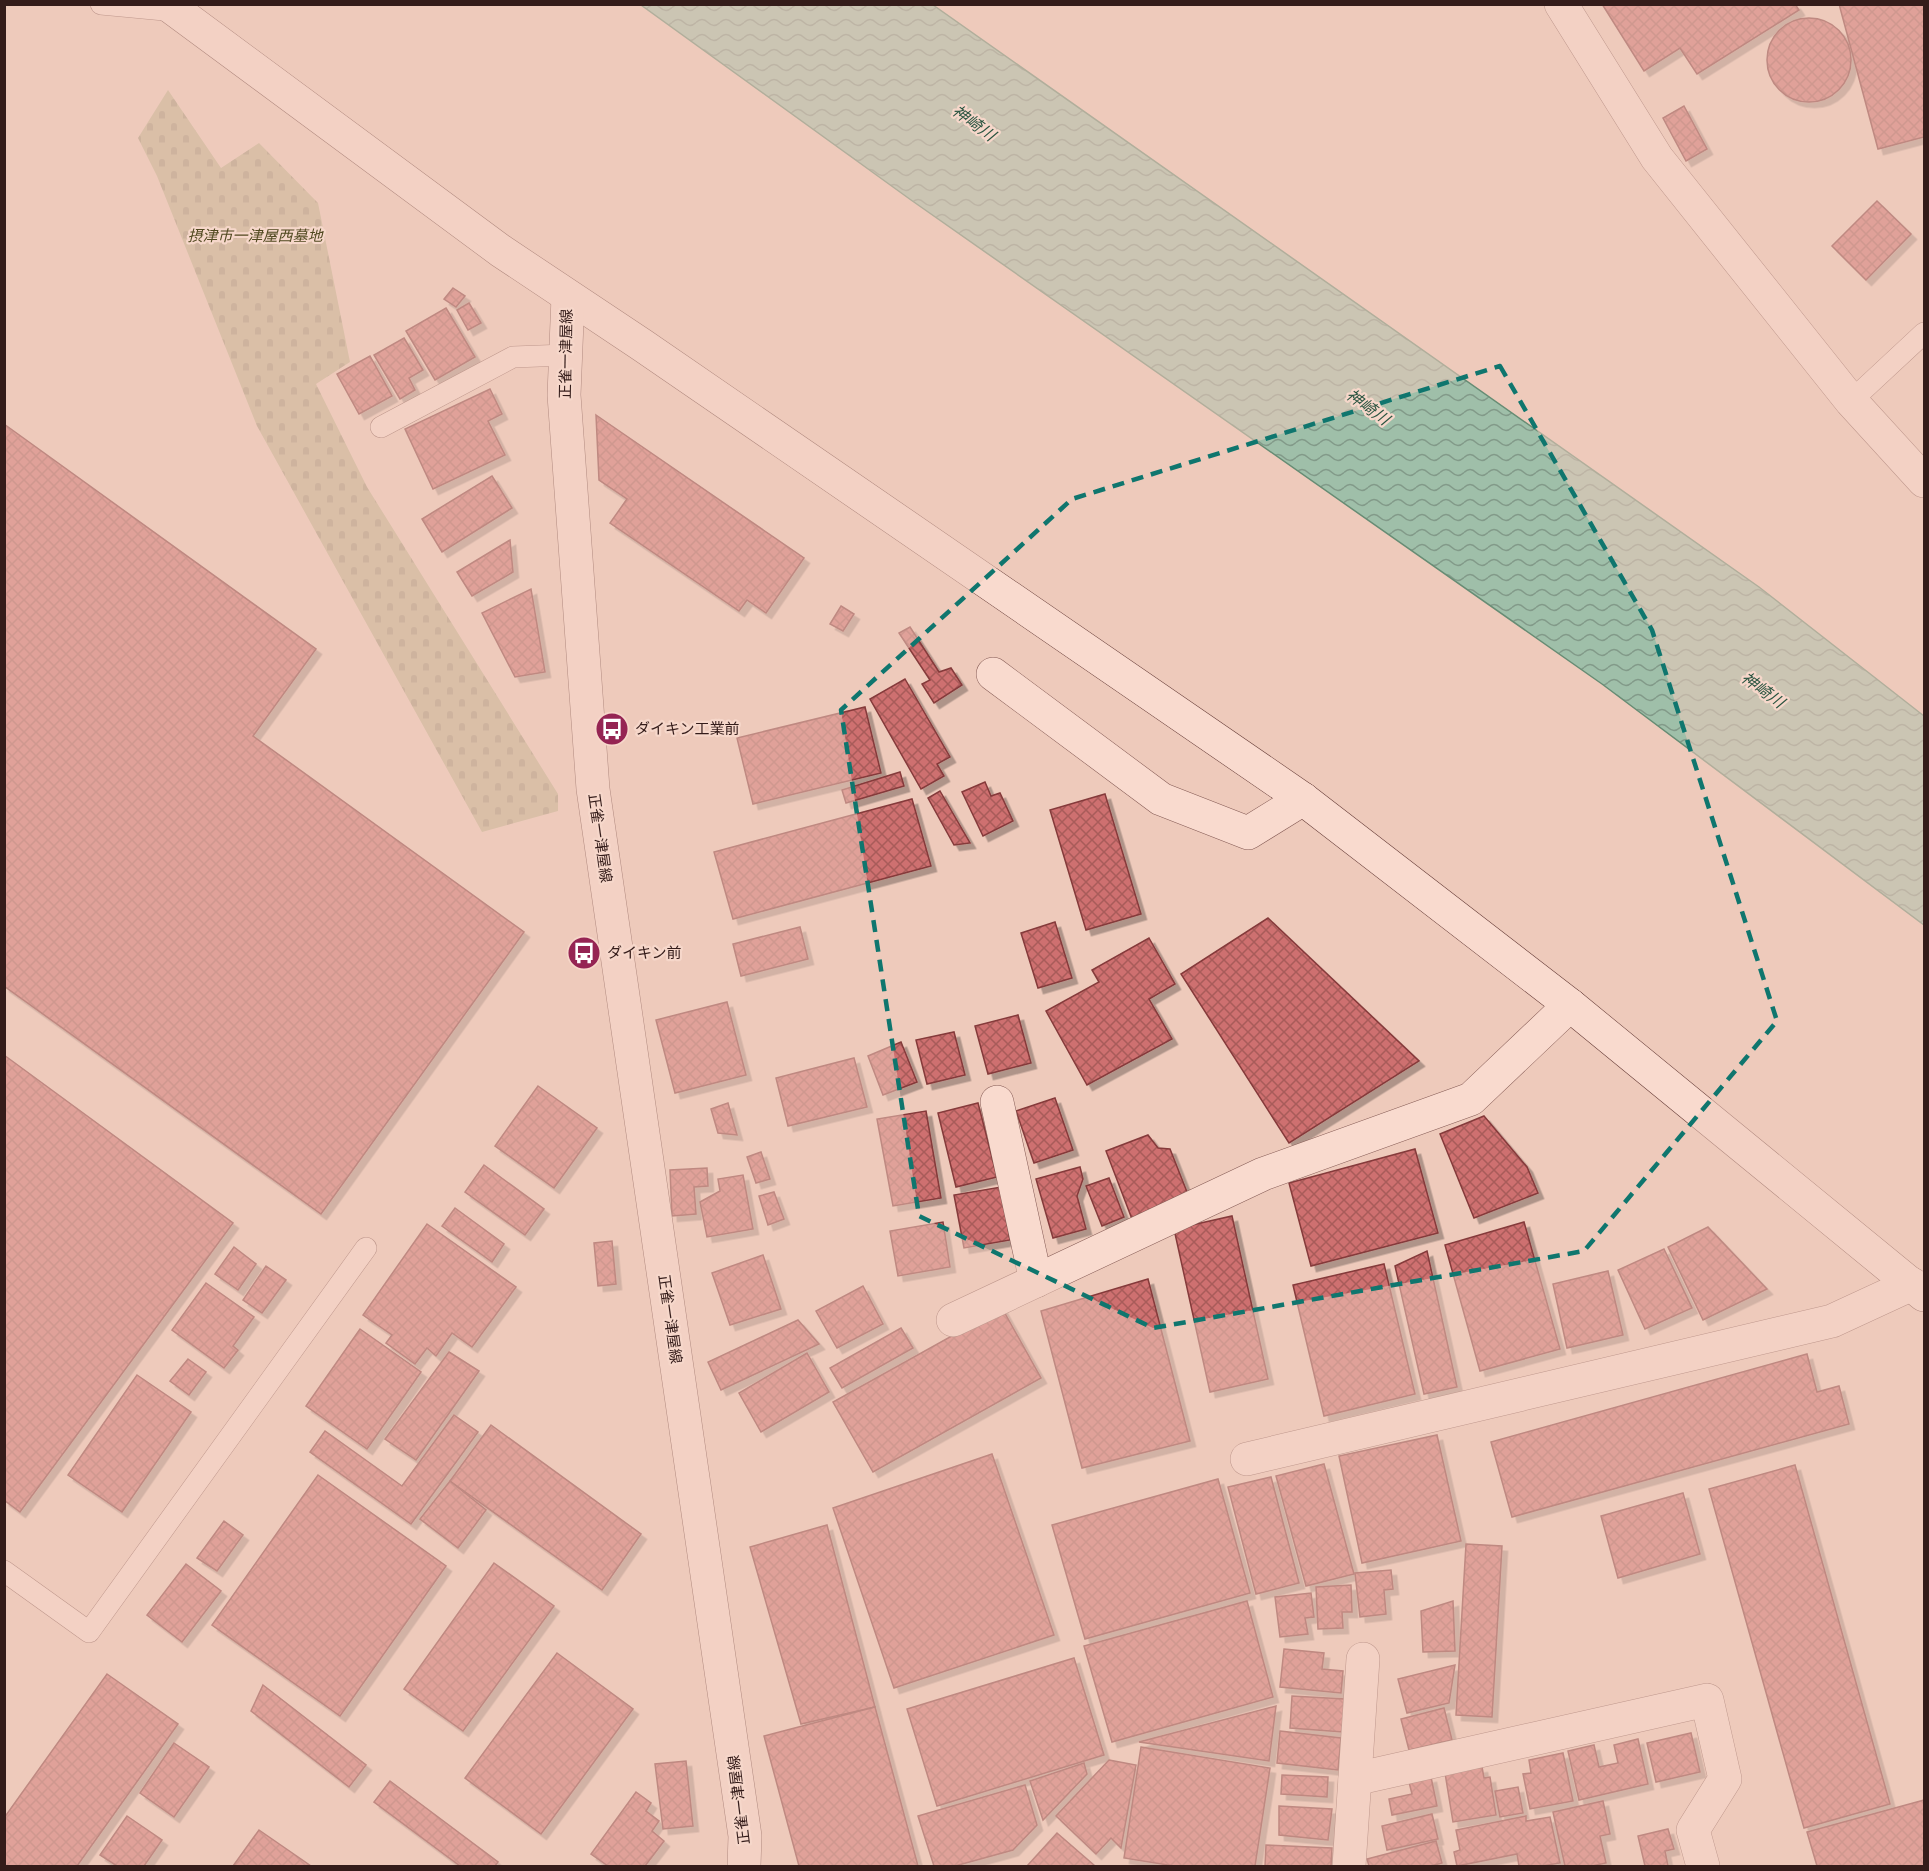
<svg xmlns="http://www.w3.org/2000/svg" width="1929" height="1871" font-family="Bitter,'Noto Sans JP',serif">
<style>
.cemetery{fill:url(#cemetery-stones)}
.water{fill:url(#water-waves);stroke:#678c74;stroke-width:1.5}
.building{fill:url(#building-cross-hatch);stroke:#853a3b;stroke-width:1.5;filter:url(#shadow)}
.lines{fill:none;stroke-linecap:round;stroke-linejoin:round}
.lane-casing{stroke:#855b55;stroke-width:22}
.street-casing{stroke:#855b55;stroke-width:34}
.secondary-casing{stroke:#673d38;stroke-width:34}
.lane{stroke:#f9dace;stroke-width:21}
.street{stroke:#f9dace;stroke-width:33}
.secondary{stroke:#f9dace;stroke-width:33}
.marked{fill:none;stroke:#0f766e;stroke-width:4.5;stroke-dasharray:12 8;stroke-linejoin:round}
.labels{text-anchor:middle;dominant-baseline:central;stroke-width:4.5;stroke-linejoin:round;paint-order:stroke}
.park-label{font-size:15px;font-style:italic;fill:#514920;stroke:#f6d7ca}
.street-label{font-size:15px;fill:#341c1a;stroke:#f6d7ca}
.poi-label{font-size:15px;fill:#341c1a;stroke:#f6d7ca;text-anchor:start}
.water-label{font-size:16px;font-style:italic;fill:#295440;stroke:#f6d7ca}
</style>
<defs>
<pattern id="cemetery-stones" width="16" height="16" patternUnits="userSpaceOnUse" patternTransform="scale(1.5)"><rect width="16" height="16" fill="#c0b28f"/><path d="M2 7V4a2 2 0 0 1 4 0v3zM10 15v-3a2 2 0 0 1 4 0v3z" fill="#a6987b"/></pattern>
<pattern id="water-waves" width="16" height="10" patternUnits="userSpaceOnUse" patternTransform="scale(1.5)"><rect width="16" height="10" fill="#9fbfa9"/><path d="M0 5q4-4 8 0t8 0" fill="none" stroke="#829a89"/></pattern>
<pattern id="building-cross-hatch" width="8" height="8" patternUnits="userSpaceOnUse" patternTransform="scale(1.5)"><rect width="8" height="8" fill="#ce706f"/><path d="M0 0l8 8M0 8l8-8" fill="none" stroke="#a85b5a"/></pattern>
<filter id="shadow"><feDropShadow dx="5.5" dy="5.5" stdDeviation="0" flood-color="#0004"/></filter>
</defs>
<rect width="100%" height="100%" fill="#eecabb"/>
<polygon class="cemetery" points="168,90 221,168 259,143 318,203 350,362 316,384 367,487 558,794 558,811 482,832 257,426 157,176 138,138"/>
<polygon class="water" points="641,5 933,5 1759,587 1924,716 1924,925 1602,684 911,200"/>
<g class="building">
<polygon points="1602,4 1795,4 1799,10 1697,74 1680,48 1644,71"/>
<polygon points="1839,4 1924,4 1924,137 1878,149"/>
<circle cx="1809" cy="60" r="42"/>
<polygon points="1684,106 1707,149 1686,161 1663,118"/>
<polygon points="1877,201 1911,234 1866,280 1832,246"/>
<polygon points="453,288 465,296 456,307 444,299"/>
<polygon points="469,303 481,323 468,330 457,310"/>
<polygon points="446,308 475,357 435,380 406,331"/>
<polygon points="404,338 423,370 409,378 415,390 400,399 374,355"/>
<polygon points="370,356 392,396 359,414 337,374"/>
<polygon points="490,389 502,414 488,421 505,455 433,489 405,429"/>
<polygon points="596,415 804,558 766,613 747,600 739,611 610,523 627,499 599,480"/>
<polygon points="4,424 316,649 253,736 524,932 321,1214 4,986"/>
<polygon points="492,476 512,508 442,552 422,519"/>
<polygon points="510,540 513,572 472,596 457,572"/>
<polygon points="531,589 545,672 515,677 482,613"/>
<polygon points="841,606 854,614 843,631 830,624"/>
<polygon points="910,627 939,672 951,668 962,685 934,703 922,684 930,680 899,633"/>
<polygon points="905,679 950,757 937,764 944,776 921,789 870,699"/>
<polygon points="865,707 881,773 753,804 737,738"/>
<polygon points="900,772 904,786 846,803 842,790"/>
<polygon points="985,782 991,796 1000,793 1013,821 983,836 962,792"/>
<polygon points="940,791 970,843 954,845 928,798"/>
<polygon points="1105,794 1141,914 1086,930 1050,810"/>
<polygon points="912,799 931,866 733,919 714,852"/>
<polygon points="1268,918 1419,1061 1289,1143 1181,974"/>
<polygon points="1055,922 1072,978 1038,988 1021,933"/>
<polygon points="800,927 808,959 741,976 733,944"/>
<polygon points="1149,938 1175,984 1149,999 1172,1039 1087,1085 1046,1011 1099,982 1092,970"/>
<polygon points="727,1002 746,1075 675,1093 656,1020"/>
<polygon points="1018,1015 1031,1063 988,1074 975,1026"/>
<polygon points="954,1032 965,1075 927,1084 916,1040"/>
<polygon points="901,1042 917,1082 883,1095 868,1056"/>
<polygon points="4,1055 233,1223 20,1512 4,1500"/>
<polygon points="854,1058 867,1107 788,1126 776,1078"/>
<polygon points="538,1086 597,1128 554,1188 495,1146"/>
<polygon points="1055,1098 1073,1150 1034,1163 1016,1111"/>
<polygon points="728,1103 737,1135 718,1133 711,1109"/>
<polygon points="978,1103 997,1177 956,1187 938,1113"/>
<polygon points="926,1111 941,1198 893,1206 877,1119"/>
<polygon points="1484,1116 1527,1167 1538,1193 1474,1218 1440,1134"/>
<polygon points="1148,1135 1158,1148 1170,1149 1189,1197 1132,1219 1106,1151"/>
<polygon points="1415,1149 1438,1233 1311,1266 1289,1183"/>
<polygon points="761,1152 770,1179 756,1183 747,1157"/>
<polygon points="484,1165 544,1209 525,1235 465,1192"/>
<polygon points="1080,1167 1083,1179 1077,1196 1086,1229 1053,1238 1036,1179"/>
<polygon points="707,1168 708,1186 694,1187 696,1214 672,1216 670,1170"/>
<polygon points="743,1175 753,1229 707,1237 700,1202 720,1191 718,1179"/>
<polygon points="1109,1178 1124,1217 1102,1226 1086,1186"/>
<polygon points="1001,1187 1010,1240 964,1248 954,1195"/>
<polygon points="774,1192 784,1219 768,1225 759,1196"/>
<polygon points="455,1208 504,1244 492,1262 442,1226"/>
<polygon points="1232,1216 1268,1379 1210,1392 1174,1229"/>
<polygon points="943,1222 950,1267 898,1276 890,1231"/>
<polygon points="1524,1222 1560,1349 1480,1371 1445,1245"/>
<polygon points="427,1224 516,1287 472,1347 452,1333 436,1356 427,1348 415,1364 386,1343 392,1335 363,1315"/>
<polygon points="1708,1227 1767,1289 1703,1320 1668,1247"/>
<polygon points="612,1241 616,1284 598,1286 594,1243"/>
<polygon points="234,1247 256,1264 238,1290 215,1274"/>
<polygon points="1664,1249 1692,1308 1645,1329 1618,1270"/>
<polygon points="1427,1251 1457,1387 1424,1394 1395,1266"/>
<polygon points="763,1255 781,1309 730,1325 712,1273"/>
<polygon points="1384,1264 1415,1394 1324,1416 1293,1285"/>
<polygon points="266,1266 286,1280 262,1313 243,1300"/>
<polygon points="1608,1271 1623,1335 1567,1348 1553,1284"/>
<polygon points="1148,1279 1190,1441 1082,1468 1041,1311"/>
<polygon points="206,1283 254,1317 233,1346 238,1350 224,1368 172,1330"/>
<polygon points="863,1286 883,1324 837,1348 816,1311"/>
<polygon points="1002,1308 1041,1378 873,1472 833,1402"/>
<polygon points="798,1320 819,1344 721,1390 708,1362"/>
<polygon points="901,1328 913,1348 842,1388 830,1368"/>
<polygon points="360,1329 421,1372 367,1449 306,1406"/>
<polygon points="449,1352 479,1371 416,1460 385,1439"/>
<polygon points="807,1353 829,1392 761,1432 739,1393"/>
<polygon points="1807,1354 1817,1392 1839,1386 1849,1424 1512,1517 1491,1442"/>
<polygon points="188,1359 206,1372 189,1395 170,1381"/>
<polygon points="137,1375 191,1412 122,1512 68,1475"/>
<polygon points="454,1415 478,1432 411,1524 310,1452 325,1431 402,1486"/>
<polygon points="491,1425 641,1534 602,1590 450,1481"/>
<polygon points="1437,1435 1461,1541 1362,1563 1339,1456"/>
<polygon points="992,1454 1054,1635 894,1688 833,1508"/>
<polygon points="1324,1464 1354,1574 1306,1586 1276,1476"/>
<polygon points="1795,1465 1890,1804 1804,1828 1709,1489"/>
<polygon points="318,1475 446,1566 340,1716 212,1625"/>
<polygon points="1271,1477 1299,1583 1256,1594 1228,1487"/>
<polygon points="1218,1479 1250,1593 1085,1639 1052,1525"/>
<polygon points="450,1481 486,1510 458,1548 420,1519"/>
<polygon points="1683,1493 1700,1554 1618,1578 1601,1516"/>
<polygon points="224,1521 243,1535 217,1571 197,1558"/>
<polygon points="827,1525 875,1707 801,1724 750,1547"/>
<polygon points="1466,1544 1502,1546 1492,1717 1456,1715"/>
<polygon points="494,1563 554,1606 463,1731 404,1689"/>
<polygon points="186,1564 221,1591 182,1642 147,1615"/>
<polygon points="1391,1570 1393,1589 1384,1590 1386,1614 1360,1617 1355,1573"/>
<polygon points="1351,1585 1352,1612 1342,1612 1343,1628 1318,1629 1316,1587"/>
<polygon points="1311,1593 1314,1617 1305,1618 1308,1634 1280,1637 1275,1597"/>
<polygon points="1247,1601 1273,1697 1112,1742 1084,1646"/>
<polygon points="1453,1601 1455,1651 1423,1652 1421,1611"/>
<polygon points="1284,1649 1324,1653 1322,1669 1343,1671 1341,1693 1280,1687"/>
<polygon points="557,1653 633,1709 541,1834 465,1778"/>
<polygon points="1074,1658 1104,1755 937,1806 907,1709"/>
<polygon points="1455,1665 1449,1703 1407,1713 1398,1679"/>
<polygon points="107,1674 178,1724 77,1866 4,1866 4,1818"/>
<polygon points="263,1685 366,1765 349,1787 251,1711"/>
<polygon points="1292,1696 1345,1699 1343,1732 1290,1728"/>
<polygon points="1276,1706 1269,1761 1139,1742"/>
<polygon points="875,1707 918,1866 799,1866 764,1736"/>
<polygon points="1444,1708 1452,1740 1409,1750 1401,1719"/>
<polygon points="1280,1731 1341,1738 1338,1770 1277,1763"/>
<polygon points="1691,1733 1700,1772 1656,1782 1647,1743"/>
<polygon points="1638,1739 1648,1784 1579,1800 1568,1751 1594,1745 1599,1767 1618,1763 1614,1745"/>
<polygon points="174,1743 209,1767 174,1817 140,1793"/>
<polygon points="1141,1747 1270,1768 1255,1866 1174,1866 1124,1858"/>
<polygon points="1563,1753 1573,1801 1530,1809 1523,1774 1531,1773 1529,1760"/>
<polygon points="1109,1760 1136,1765 1121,1848 1111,1838 1096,1854 1056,1816"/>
<polygon points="686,1761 693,1826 663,1829 655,1764"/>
<polygon points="1084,1763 1087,1774 1043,1820 1030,1781"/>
<polygon points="1482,1767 1484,1778 1490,1777 1496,1815 1453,1822 1445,1773"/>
<polygon points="1282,1775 1328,1777 1327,1797 1281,1794"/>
<polygon points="1431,1777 1437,1806 1392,1815 1389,1799 1412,1794 1409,1782"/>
<polygon points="390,1781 498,1862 495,1866 460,1866 374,1802"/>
<polygon points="1025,1785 1037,1825 1013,1850 955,1866 934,1866 918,1816"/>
<polygon points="1518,1787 1523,1813 1500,1817 1495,1791"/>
<polygon points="636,1792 651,1803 646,1811 659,1821 652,1831 664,1841 645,1866 608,1866 591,1854"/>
<polygon points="1924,1800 1924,1866 1817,1866 1807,1832"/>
<polygon points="1603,1801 1610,1834 1600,1836 1606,1863 1592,1866 1565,1866 1553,1812"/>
<polygon points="1279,1806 1332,1809 1328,1840 1279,1835"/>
<polygon points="1432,1814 1438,1839 1387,1850 1382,1826"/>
<polygon points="127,1816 162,1840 144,1866 117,1866 100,1855"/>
<polygon points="1526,1816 1526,1821 1550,1817 1560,1863 1542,1866 1519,1866 1517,1854 1457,1866 1454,1852 1460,1850 1456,1830"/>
<polygon points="1668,1829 1674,1849 1665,1851 1668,1866 1645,1866 1638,1836"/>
<polygon points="259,1830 311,1866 233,1866"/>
<polygon points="1057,1833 1095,1866 1027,1866"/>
<polygon points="1436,1841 1442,1863 1431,1866 1369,1866 1367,1859"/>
<polygon points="1266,1845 1332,1848 1331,1866 1265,1866"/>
</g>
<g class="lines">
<g class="lane-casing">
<g id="lane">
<polyline points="101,4 175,11"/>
<polyline points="1851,401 1924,333"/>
<polyline points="381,427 513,357 566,355"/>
<polyline points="4,1571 89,1632 366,1248"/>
</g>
</g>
<g class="street-casing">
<g id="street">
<polyline points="1561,4 1657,158 1851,401 1924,481"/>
<polyline points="993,674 1161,799 1248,833 1303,799"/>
<polyline points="997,1102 1036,1281"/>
<polyline points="953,1320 1263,1174 1471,1099 1570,1005"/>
<polyline points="1247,1459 1832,1321 1912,1284"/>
<polyline points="1355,1779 1707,1700 1725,1779 1693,1830 1703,1866"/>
<polyline points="1349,1866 1363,1659"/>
</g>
</g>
<g class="secondary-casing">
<g id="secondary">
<polyline points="167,4 501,251 642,345 1303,799 1570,1005 1924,1295"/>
<polyline points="568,297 564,395 593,789 745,1836 744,1866"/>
</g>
</g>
<use href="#lane" class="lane"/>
<use href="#street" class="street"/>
<use href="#secondary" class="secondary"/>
</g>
<path d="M0 0H1929V1871H0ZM 1500,366 L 1652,630 L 1777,1021 L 1584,1251 L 1153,1328 L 919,1216 L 841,710 L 1072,499 Z" fill="#eecabb" fill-opacity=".55" fill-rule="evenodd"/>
<path class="marked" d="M 1500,366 L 1652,630 L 1777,1021 L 1584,1251 L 1153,1328 L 919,1216 L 841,710 L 1072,499 Z"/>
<defs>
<g id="bus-disc" transform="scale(1.725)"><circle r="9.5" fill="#952453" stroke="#f6d7ca"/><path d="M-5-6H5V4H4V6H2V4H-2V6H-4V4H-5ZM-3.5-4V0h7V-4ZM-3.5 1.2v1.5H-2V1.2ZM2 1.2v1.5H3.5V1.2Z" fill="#fff"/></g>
</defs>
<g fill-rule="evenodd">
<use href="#bus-disc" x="612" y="729"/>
<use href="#bus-disc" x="584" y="953"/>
</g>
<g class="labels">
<g class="park-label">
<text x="255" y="236">摂津市一津屋西墓地</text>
</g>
<g class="street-label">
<text transform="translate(566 354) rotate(-89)">正雀一津屋線</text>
<text transform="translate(600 838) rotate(82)">正雀一津屋線</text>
<text transform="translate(670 1319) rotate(82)">正雀一津屋線</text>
<text transform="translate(739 1800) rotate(-97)">正雀一津屋線</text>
</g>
<g class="poi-label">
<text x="635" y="729">ダイキン工業前</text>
<text x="607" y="953">ダイキン前</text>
</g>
<g class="water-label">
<text transform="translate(974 123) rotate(36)">神崎川</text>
<text transform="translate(1368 407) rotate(36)">神崎川</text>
<text transform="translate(1763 690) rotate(36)">神崎川</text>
</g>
</g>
<rect width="1929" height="1871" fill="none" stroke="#341c1a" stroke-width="12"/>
</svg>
